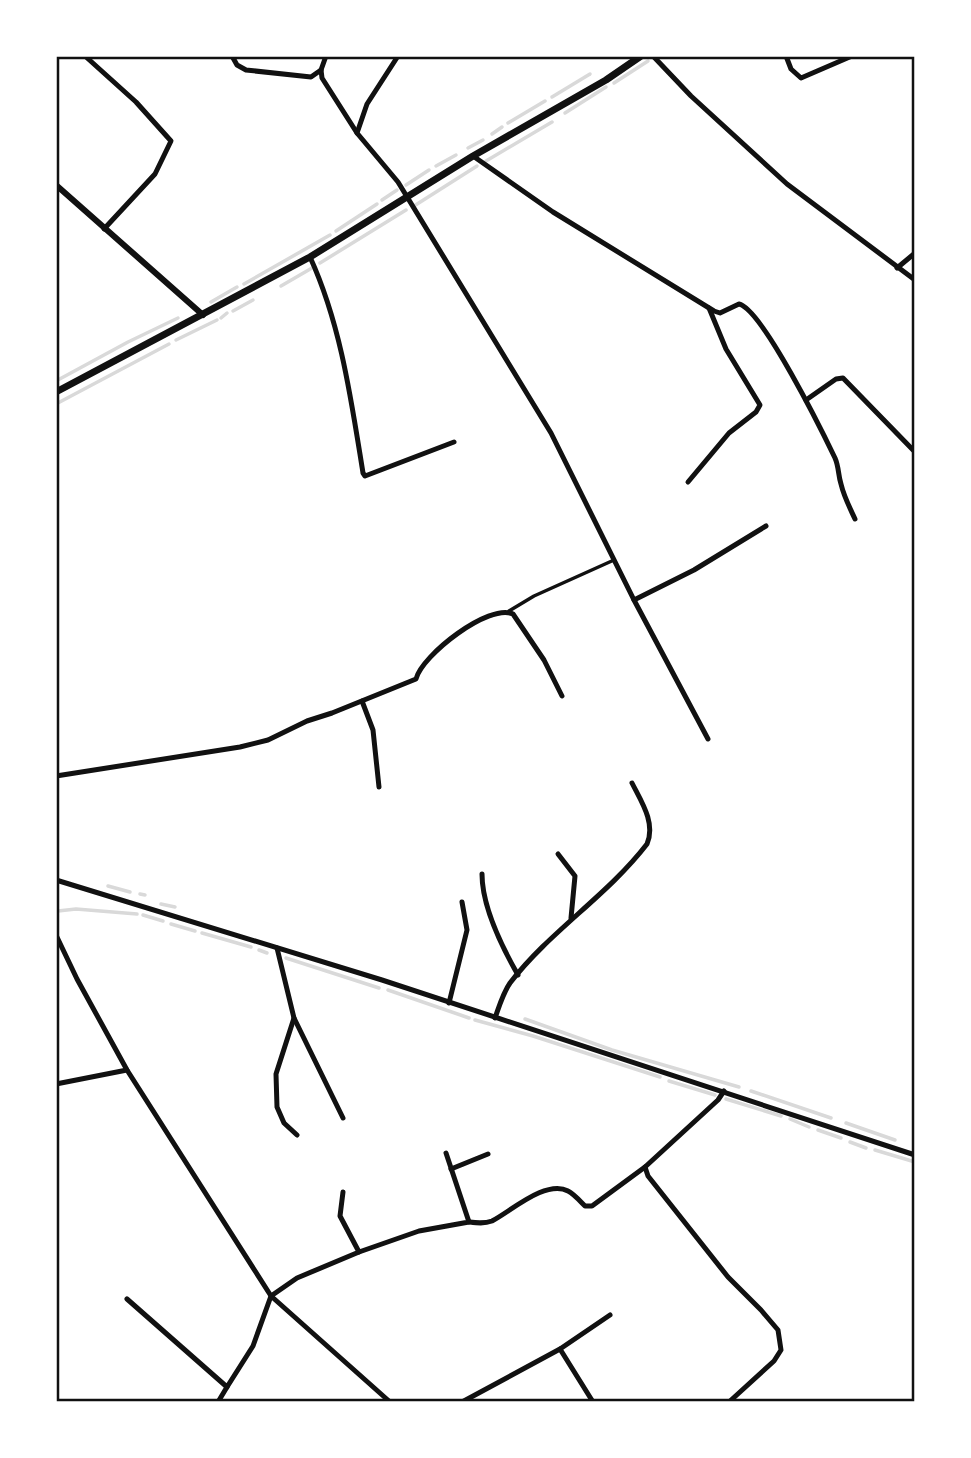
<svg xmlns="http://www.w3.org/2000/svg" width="971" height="1458" font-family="Jost,sans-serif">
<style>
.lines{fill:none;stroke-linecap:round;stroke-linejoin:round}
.stream{stroke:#d9d9d9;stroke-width:3.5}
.pedestrian{stroke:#111;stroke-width:3.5}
.minor{stroke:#111;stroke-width:5}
.tertiary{stroke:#111;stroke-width:6}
.secondary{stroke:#111;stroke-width:7}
.neatline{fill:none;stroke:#111;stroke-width:2.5}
</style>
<rect width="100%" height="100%" fill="#fff"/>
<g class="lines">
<g class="stream">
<polyline points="614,83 648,61"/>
<polyline points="552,97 590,74"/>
<polyline points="565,113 606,87"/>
<polyline points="508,123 545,101"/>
<polyline points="492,134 502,127"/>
<polyline points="468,148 483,140"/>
<polyline points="486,161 552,122"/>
<polyline points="436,166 456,155"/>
<polyline points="406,185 429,170"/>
<polyline points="382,200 397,190"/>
<polyline points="414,206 477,166"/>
<polyline points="336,231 377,204"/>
<polyline points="320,263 406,210"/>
<polyline points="244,284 330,235"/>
<polyline points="281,286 312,268"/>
<polyline points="211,302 237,287"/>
<polyline points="233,311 253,300"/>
<polyline points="221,318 227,313"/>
<polyline points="176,340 217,320"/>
<polyline points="56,381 128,342 178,318"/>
<polyline points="56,404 169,344"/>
<polyline points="108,886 130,892"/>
<polyline points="140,894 145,895"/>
<polyline points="161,904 175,907"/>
<polyline points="58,911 76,909 137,914"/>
<polyline points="143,915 163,921"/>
<polyline points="171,924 195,931"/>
<polyline points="202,933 251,947"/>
<polyline points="259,950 267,953"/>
<polyline points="286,958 379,988"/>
<polyline points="388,990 469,1018"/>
<polyline points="525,1019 612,1050 739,1087"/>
<polyline points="475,1020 533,1036 660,1077"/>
<polyline points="669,1081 715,1095"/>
<polyline points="751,1091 831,1118"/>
<polyline points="726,1099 781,1116"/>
<polyline points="790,1119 809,1127"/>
<polyline points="846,1123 895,1140"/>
<polyline points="818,1130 841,1138"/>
<polyline points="850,1142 866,1148"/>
<polyline points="875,1150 915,1162"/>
</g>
<polyline class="pedestrian" points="509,611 534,596 614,560"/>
<g class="minor">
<polyline points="85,56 136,102 171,141 155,174 104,229"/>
<polyline points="232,56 237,65 246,70 311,77 321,70"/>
<polyline points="326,56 321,70 322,78 357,133"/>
<polyline points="398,56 367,104 357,133 398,182 551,433 634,600 708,739"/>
<polyline points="653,56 691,96 787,184 915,280"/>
<polyline points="786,56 791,69 801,78 852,56"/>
<path d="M 473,156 L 553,212 L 714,311 L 720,313 L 739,304 C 762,309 823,433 835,458 C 839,467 838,475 841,484 C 844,497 850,508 855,519"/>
<path d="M 310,257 C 341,325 351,399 363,473 L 365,476 L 454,442"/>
<polyline points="897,268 915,253"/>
<polyline points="806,400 836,379 843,378 915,452"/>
<polyline points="688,482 729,433 756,412 760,405 726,349 709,308"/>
<polyline points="634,600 694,570 766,526"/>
<polyline points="362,701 373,730 379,787"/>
<path d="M 56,776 L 240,747 L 268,740 L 307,721 L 332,713 L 416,679 C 422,655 489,603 513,614 L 544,660 L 562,696"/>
<polyline points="558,854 575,876 571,918"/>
<path d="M 482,874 C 482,907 502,947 518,975"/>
<polyline points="56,880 382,980 915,1155"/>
<polyline points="56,935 77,979 127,1070 271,1296 390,1402"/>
<polyline points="277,948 294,1018 276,1074 277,1107 284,1123 297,1135"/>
<polyline points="449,1003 467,930 462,902"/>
<polyline points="294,1018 343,1118"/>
<path d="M 495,1018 C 499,1007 503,993 510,983 C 550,931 607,896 647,844 C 656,823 641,801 632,783"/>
<polyline points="56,1084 127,1070"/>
<polyline points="724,1091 718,1100 645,1167 648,1176 728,1277 761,1310 778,1330 781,1350 774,1361 729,1402"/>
<polyline points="451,1169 488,1154"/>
<path d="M 469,1222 C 477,1223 484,1224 492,1221 C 510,1212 546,1179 568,1191 C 574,1194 580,1201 585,1206 L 592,1206 L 645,1167"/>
<polyline points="359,1252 419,1231 469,1222 446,1153"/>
<polyline points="127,1299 227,1387 253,1346 271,1296 297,1278 359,1252 340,1216 343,1192"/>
<polyline points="560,1349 593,1402"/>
<polyline points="218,1402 227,1387"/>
<polyline points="462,1402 560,1349 610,1315"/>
</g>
<polyline class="tertiary" points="56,185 203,315"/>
<polyline class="secondary" points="56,392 310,257 473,156 606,80 641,56"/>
</g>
<rect width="971" height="1458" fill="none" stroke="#ffffff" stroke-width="116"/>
<rect x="58" y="58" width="855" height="1342" class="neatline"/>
</svg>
